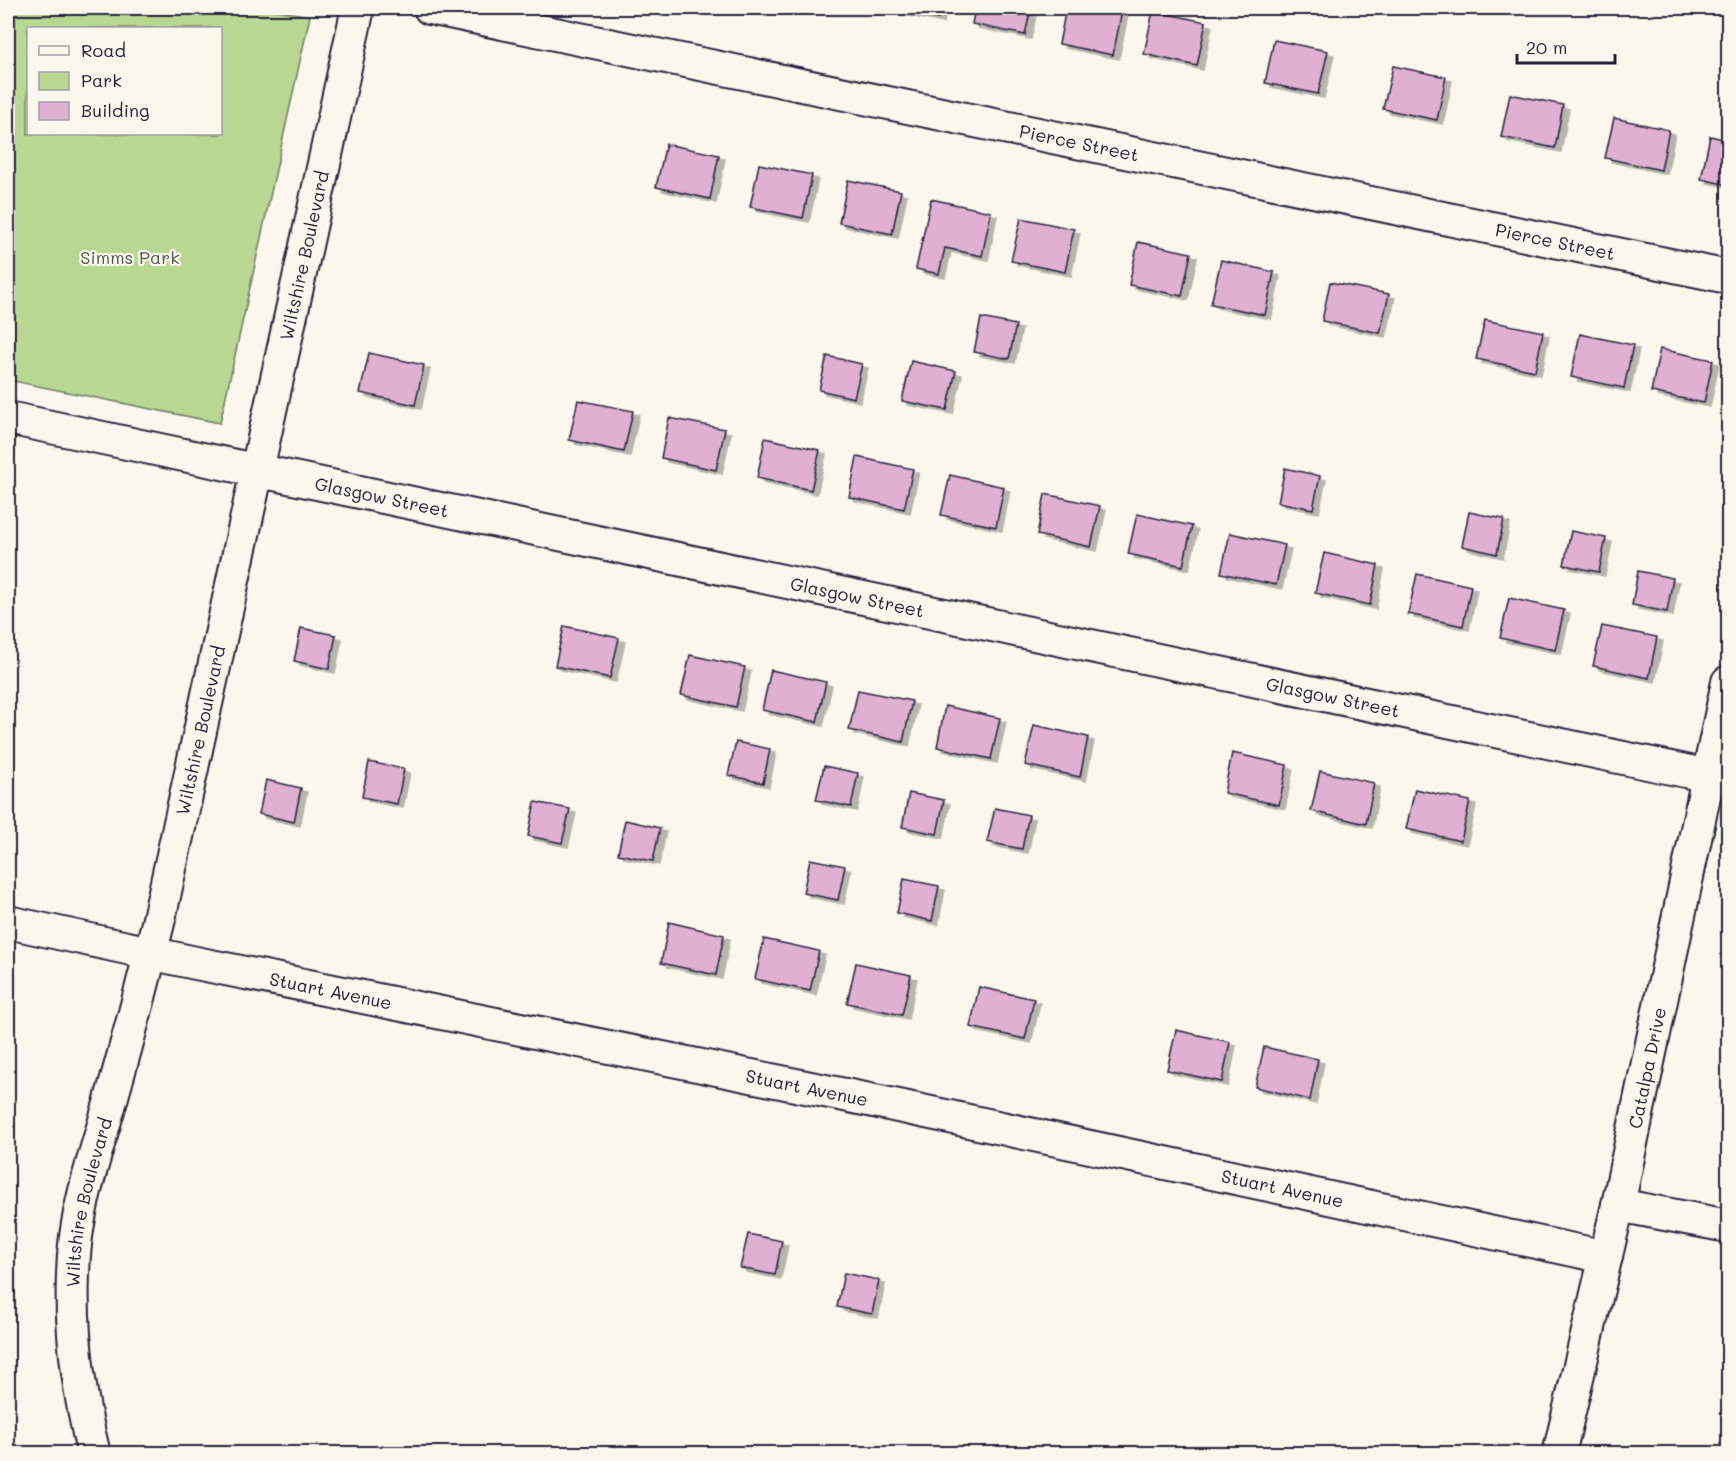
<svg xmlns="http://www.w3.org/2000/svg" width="1736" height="1461" font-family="Mali,sans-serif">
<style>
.green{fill:#b8d790;stroke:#6d7c66;stroke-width:1.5;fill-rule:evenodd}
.building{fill:#dfb0d1;stroke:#22223b;stroke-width:1.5;filter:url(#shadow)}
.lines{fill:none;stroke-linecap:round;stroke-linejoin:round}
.minor-casing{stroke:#22223b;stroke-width:36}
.minor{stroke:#fbf7ec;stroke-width:32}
.labels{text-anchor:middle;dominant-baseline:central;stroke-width:4.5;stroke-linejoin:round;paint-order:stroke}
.street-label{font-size:18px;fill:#22223b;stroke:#fbf7ec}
.park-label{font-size:18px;fill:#4f5854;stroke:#fbf7ec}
</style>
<defs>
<filter id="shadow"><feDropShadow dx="6" dy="4" stdDeviation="0" flood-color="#0004"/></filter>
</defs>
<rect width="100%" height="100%" fill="#fbf7ec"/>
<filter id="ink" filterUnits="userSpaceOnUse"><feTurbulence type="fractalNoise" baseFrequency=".0167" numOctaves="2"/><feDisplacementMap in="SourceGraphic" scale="12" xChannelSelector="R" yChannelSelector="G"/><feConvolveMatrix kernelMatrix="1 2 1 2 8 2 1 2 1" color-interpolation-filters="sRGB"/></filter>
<g filter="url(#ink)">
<path class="green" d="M 8,8 L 266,8 L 310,16 L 220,423 L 8,380 ZM 28,28 L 220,28 L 220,134 L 28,134 Z"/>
<g class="building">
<polygon points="884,8 940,8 938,19"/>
<polygon points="975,8 1031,8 1025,35 972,24"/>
<polygon points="1066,8 1106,8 1122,11 1113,55 1059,44"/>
<polygon points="1153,11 1206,22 1197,66 1144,54"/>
<polygon points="1274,40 1328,51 1318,94 1265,83"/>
<polygon points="1393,66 1446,77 1437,120 1383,109"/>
<polygon points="1510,94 1563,105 1555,148 1501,137"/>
<polygon points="1614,118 1669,130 1661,170 1605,158"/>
<polygon points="1710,136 1728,140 1728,185 1701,179"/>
<polygon points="666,144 719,155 710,199 656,187"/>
<polygon points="759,164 812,175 803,218 750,207"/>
<polygon points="848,180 901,191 892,234 839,223"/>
<polygon points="931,199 991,212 982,256 945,248 939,274 916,269"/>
<polygon points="1021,218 1074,229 1065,272 1011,261"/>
<polygon points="1138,242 1191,253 1182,296 1129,285"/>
<polygon points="1221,260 1274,272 1265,315 1211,304"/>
<polygon points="1330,282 1389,294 1380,333 1322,321"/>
<polygon points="981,318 1016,325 1009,359 974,352"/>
<polygon points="1485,320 1543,332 1535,371 1476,359"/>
<polygon points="1580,334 1633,345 1624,388 1571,377"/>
<polygon points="1660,349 1713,360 1704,403 1651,392"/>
<polygon points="369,353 424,365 415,405 360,393"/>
<polygon points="827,356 862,364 854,398 819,390"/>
<polygon points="911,361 956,371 947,410 902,401"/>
<polygon points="578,400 633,411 624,452 569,440"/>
<polygon points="669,418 725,429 716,470 661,458"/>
<polygon points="765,438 820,450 811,490 757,478"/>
<polygon points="857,457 913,469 904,509 849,497"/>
<polygon points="1285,468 1320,476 1313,509 1278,502"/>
<polygon points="950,475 1004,487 996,527 941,515"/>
<polygon points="1045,494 1100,506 1091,547 1037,535"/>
<polygon points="1469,512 1504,519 1497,554 1462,546"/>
<polygon points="1137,514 1192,526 1183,566 1128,554"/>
<polygon points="1571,531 1606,538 1599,572 1564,565"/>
<polygon points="1230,533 1285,545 1276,585 1221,573"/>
<polygon points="1324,553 1378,565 1370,605 1315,593"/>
<polygon points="1638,571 1673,578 1667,612 1632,605"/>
<polygon points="1417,574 1471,586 1463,626 1408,614"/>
<polygon points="1509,598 1564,610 1555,650 1500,638"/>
<polygon points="564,626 619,638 610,678 555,666"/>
<polygon points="1602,626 1657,637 1649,678 1593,666"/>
<polygon points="301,628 336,635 329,669 294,661"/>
<polygon points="690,655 745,667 736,707 681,695"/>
<polygon points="771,670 826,682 817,722 762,710"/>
<polygon points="858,690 912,701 903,742 849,730"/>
<polygon points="945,706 1000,718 991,759 937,747"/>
<polygon points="1034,725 1088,737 1080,777 1025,765"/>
<polygon points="736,742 770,749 763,783 728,775"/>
<polygon points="1232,753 1287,765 1279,805 1224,793"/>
<polygon points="369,762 404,769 397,804 362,797"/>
<polygon points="824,766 858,773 851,807 816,800"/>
<polygon points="1320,771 1374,783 1366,824 1311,811"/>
<polygon points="266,780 301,788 294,822 259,814"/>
<polygon points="1415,789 1470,801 1461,841 1406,829"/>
<polygon points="909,793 944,800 937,834 902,827"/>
<polygon points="535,802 570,809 562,843 528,836"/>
<polygon points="995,808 1029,815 1022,849 987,842"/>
<polygon points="625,820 660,828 653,861 618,854"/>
<polygon points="810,859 845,866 838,900 803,893"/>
<polygon points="904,879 939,886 932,921 897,913"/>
<polygon points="669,922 724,935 716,975 661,963"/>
<polygon points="764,939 819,951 810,991 755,979"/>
<polygon points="856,963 911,975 902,1015 847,1003"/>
<polygon points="979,987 1034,999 1025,1039 970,1027"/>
<polygon points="1176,1030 1230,1042 1222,1082 1167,1070"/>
<polygon points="1264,1047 1318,1059 1310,1100 1255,1087"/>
<polygon points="748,1234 782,1241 775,1275 740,1268"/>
<polygon points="844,1273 879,1280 872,1314 837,1307"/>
</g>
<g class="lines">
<g class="minor-casing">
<g id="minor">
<path id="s1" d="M 430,8 L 1728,277"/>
<path id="s2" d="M 8,418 L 1709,776"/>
<path id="s3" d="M 8,922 L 191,962 L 884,1103 L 1606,1257"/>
<polyline points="1618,1205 1728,1226"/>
<path id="s4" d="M 94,1454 C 77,1388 69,1323 74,1255 C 78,1202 97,1150 111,1100 C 128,1040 144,980 159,919 L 358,8"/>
<path id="s5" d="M 1559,1454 L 1618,1205 L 1728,682"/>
</g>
</g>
<use href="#minor" class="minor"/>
</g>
</g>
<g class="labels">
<g class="street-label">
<text stroke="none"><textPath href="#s1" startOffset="663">Pierce Street</textPath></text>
<text stroke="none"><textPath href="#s1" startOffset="1149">Pierce Street</textPath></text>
<text stroke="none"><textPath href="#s4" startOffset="1227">Wiltshire Boulevard</textPath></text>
<text stroke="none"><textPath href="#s2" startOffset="382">Glasgow Street</textPath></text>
<text stroke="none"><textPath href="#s2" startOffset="868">Glasgow Street</textPath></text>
<text stroke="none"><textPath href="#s2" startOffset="1354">Glasgow Street</textPath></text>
<text stroke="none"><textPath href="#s4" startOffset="741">Wiltshire Boulevard</textPath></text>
<text stroke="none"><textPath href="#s3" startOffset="330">Stuart Avenue</textPath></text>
<text stroke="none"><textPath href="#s5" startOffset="396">Catalpa Drive</textPath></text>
<text stroke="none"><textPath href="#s3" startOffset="816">Stuart Avenue</textPath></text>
<text stroke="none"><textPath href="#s3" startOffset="1302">Stuart Avenue</textPath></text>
<text stroke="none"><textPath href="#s4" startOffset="255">Wiltshire Boulevard</textPath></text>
</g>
<g class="park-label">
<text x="130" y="257">Simms Park</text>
</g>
</g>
<rect width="1736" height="1461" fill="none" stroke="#fbf7ec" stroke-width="30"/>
<rect x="15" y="15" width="1706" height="1431" fill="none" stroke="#22223b" stroke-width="2" filter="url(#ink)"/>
<rect x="27" y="27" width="195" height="108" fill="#fbf7ec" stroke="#a4a2a5" stroke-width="1.5"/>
<rect x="39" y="46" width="30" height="9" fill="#fbf7ec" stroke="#a4a2a5" stroke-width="1.5"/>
<text x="81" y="57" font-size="18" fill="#22223b">Road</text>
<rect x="39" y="72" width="30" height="18" fill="#b8d790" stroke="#a4a2a5" stroke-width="1.5"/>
<text x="81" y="87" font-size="18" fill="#22223b">Park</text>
<rect x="39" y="102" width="30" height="18" fill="#dfb0d1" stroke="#a4a2a5" stroke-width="1.5"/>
<text x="81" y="117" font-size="18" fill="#22223b">Building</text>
<path d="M1517 54v9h98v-9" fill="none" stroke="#22223b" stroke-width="3"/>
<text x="1526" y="54" font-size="18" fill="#22223b" stroke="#fbf7ec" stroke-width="4.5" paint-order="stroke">20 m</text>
</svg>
